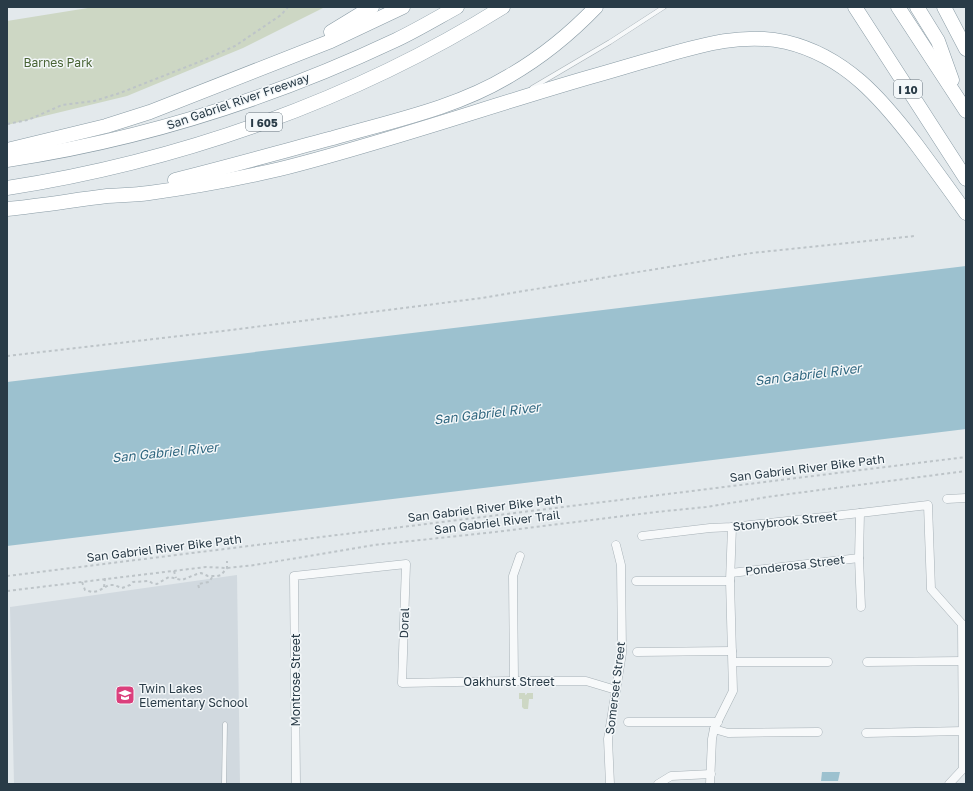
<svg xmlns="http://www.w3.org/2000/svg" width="973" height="791" font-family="'Golos Text',sans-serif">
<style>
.built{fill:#d1d9df}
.green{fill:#cdd7c4}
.water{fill:#9cc1cf}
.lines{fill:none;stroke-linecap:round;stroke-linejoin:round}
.lane-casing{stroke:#a7b1b7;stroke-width:5}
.street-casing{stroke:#a7b1b7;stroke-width:9}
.highway-casing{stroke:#899ba5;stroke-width:15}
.path{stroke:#bdc4c8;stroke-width:2;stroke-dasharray:3 3;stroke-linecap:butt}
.lane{stroke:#f7f9fa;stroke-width:4}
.street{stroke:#f7f9fa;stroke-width:8}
.highway{stroke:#fff;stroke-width:14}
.labels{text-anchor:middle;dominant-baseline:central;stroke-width:3;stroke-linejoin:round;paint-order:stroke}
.shield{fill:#f3f7f9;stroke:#66737c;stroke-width:1}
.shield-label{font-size:11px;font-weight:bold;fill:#293b47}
.park-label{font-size:12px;fill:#496435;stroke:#f3f7f9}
.street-label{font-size:12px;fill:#293b47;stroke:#f3f7f9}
.poi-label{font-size:12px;fill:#293b47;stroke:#f3f7f9;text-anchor:start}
.water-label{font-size:13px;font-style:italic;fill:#2f667f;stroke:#f3f7f9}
</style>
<rect width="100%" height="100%" fill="#e3e9ec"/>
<polygon class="built" points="237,575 240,784 14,784 10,607"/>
<g class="green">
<polygon points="94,7 325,7 243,48 127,96 7,125 7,21"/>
<polygon points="519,693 525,693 525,695 527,694 527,693 533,693 533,699 529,699 528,709 524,709 522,707 522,699 519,699"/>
</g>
<g class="water">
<polygon points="966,266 966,429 7,546 7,382"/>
<polygon points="822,772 840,772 838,781 821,781"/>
</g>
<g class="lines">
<g class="lane-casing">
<g id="lane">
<polyline points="532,88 610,42 664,7"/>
<polyline points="224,784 225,724"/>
</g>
</g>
<g class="street-casing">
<g id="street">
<polyline points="947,499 966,498"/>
<polyline points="860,513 859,558 861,607"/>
<polyline points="642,536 710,528 732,527 860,513 928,505 931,589 962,624 963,769 949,784"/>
<polyline points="731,573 859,558"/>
<polyline points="636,581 730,581"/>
<polyline points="637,652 732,651"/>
<polyline points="733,662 828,662"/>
<polyline points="867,662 963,661"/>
<polyline points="514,681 513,576 520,556"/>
<polyline points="628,722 718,722"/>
<polyline points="714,729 728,733 818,732"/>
<polyline points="866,733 964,731"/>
<polyline points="296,784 294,576 406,564 402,683 514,681 586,681 616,690"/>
<polyline points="610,784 608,739 622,653 621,565 616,545"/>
<polyline points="658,784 671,776 711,774"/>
<polyline points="710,784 712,739 714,729 733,691 730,581 732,527"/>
</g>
</g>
<g class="highway-casing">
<g id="highway">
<polyline points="855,7 966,179"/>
<polyline points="898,7 966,111"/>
<polyline points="917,7 938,41 952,80"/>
<polyline points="944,7 966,49"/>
<polyline points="331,32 372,7"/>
<polyline points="7,150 106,126 150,112 331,41 403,7"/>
<path d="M 7,160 C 141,140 273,98 396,40 C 417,30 437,18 457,7"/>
<path d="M 175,180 C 228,167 280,152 333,138 C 392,121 456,108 509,76 C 542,57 570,34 596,7"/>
<path d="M 7,188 C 181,161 354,100 503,7"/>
<path d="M 7,209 C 40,206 74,200 107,196 C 121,195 135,195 149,193 C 193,187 237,179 280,169 C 384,143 486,107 590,77 C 612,71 634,64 656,58 C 698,46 742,32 786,42 C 845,56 881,98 916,144 C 933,167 950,190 966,213"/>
</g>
</g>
<g class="path">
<polyline points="7,124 28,120 62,105 94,101 120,93 204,60 235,46 281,15 288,7"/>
<polyline points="7,356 223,331 482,298 752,253 915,236"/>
<polyline points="174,571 176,578"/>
<polyline points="7,576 966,457"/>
<polyline points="82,582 85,590 92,592 98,591 109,585 114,585 122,588 130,585 133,582 149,581 152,583 157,584 169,577 182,580 197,574 201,573 208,576 217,576 221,575 227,568 227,561"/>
<polyline points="104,587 105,578"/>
<polyline points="199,588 198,584 209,582 213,576"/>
<polyline points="7,591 206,567 227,568 255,565 374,545 495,532 656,512 706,507 774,496 966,471"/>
</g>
<use href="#lane" class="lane"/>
<use href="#street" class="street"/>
<use href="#highway" class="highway"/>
</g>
<defs>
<g id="school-square" transform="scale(1)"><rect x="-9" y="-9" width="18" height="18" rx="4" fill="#db3f7c" stroke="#f3f7f9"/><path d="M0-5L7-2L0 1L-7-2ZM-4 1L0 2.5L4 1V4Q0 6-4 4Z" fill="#fff"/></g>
</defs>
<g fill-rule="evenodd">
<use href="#school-square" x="125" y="695"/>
</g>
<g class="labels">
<g class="shield">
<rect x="894" y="80" width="28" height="18" rx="3"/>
<rect x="246" y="113" width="36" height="18" rx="3"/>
</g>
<g class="shield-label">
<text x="908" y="89">I 10</text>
<text x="264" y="122">I 605</text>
</g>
<g class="park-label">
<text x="58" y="62">Barnes Park</text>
</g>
<g class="street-label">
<text transform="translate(238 101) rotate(-19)">San Gabriel River Freeway</text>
<text transform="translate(807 468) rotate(-7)">San Gabriel River Bike Path</text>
<text transform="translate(485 508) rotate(-7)">San Gabriel River Bike Path</text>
<text transform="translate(785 521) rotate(-6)">Stonybrook Street</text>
<text transform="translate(497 522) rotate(-7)">San Gabriel River Trail</text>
<text transform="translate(164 548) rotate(-7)">San Gabriel River Bike Path</text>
<text transform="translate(795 565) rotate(-7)">Ponderosa Street</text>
<text transform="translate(404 623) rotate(-88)">Doral</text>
<text transform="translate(295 680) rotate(-90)">Montrose Street</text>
<text x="509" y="681">Oakhurst Street</text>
<text transform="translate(615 688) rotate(-83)">Somerset Street</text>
</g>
<g class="poi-label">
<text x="139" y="688">Twin Lakes<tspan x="139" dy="14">Elementary School</tspan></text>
</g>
<g class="water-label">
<text transform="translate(808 374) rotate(-7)">San Gabriel River</text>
<text transform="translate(487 413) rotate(-7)">San Gabriel River</text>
<text transform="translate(165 452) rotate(-6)">San Gabriel River</text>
</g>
</g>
<rect width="973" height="791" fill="none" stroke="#293b47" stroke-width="16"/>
</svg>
